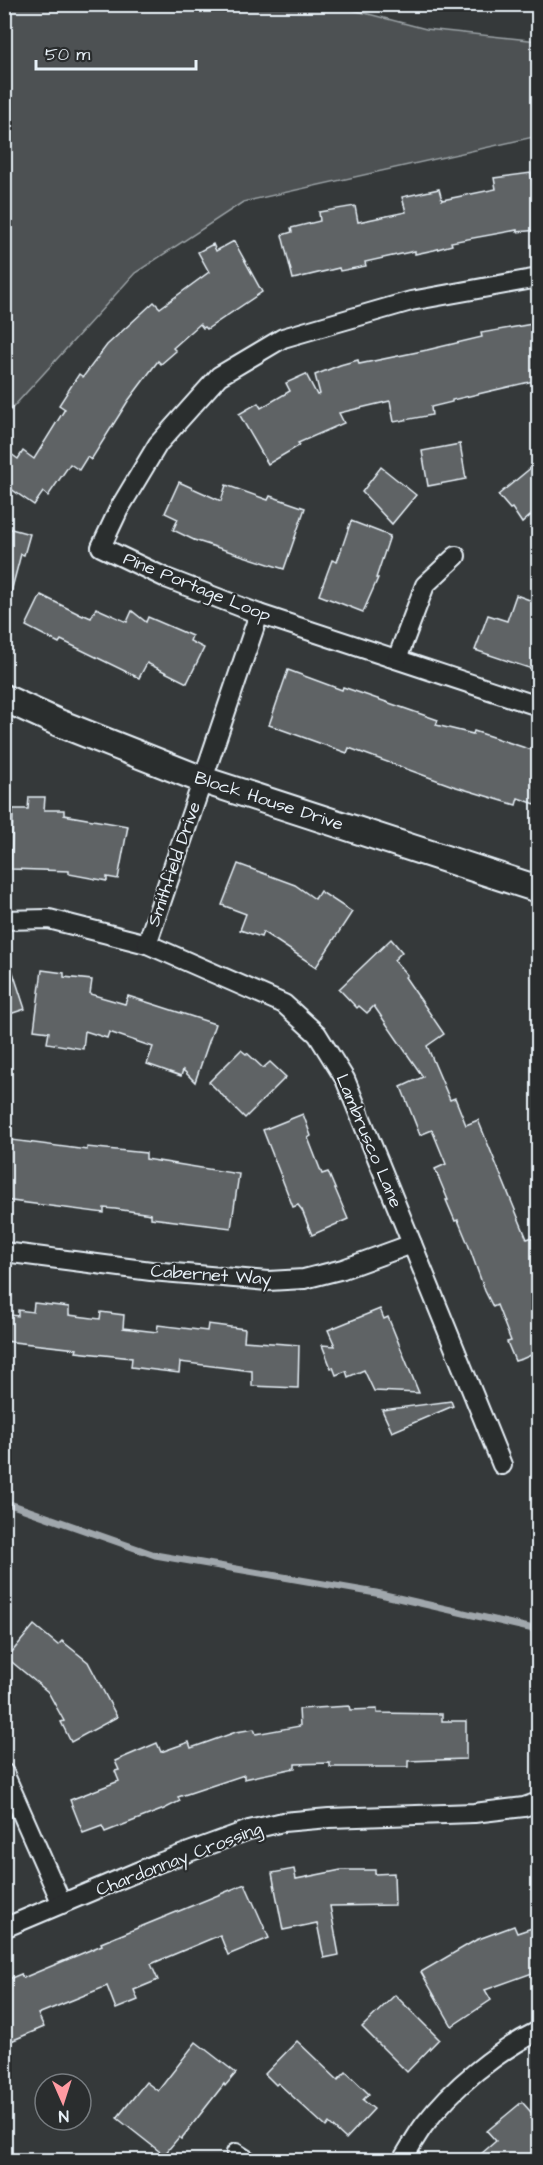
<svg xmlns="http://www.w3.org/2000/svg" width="543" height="2165" font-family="'Architects Daughter',sans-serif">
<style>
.green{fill:#4d5152;stroke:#9aa1a5;stroke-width:1.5}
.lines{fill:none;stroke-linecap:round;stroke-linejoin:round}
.stream{stroke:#a0a7ac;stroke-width:7}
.building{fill:#5f6365;stroke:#e8f1f8;stroke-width:1.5}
.street-casing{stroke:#e8f1f8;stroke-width:22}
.secondary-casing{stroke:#e8f1f8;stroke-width:30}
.street{stroke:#2a2d2e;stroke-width:18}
.secondary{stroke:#2a2d2e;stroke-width:26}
.labels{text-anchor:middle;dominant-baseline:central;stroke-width:4.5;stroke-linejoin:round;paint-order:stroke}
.street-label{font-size:18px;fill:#e8f1f8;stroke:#2a2d2e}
</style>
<rect width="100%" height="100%" fill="#35393a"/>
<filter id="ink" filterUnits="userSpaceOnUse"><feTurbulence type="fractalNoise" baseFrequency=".0167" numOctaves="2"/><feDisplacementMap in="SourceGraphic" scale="12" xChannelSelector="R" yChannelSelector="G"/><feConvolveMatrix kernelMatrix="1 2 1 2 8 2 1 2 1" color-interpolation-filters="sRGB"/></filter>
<g filter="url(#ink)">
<polygon class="green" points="5,4 334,5 426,29 538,41 538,136 243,202 135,273 5,416"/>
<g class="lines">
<polyline class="stream" points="4,1502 155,1555 376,1593 538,1630"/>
</g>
<g class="building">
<polygon points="531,173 538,230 517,232 517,230 451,242 452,245 434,250 415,254 415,251 365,262 366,266 340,271 339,268 293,279 282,235 292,232 291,228 320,221 319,212 355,206 358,222 406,212 402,197 439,189 442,200 496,189 494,178"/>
<polygon points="234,241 262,292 207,329 205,327 203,328 200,324 173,348 176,351 161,364 158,361 128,401 91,460 87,457 79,470 70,464 48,496 43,492 34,505 4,484 4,463 11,454 18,459 23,451 34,459 65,409 59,405 79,374 83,377 107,345 154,302 160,308 209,272 198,252 213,244 216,251"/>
<polygon points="538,323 538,380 452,400 452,402 431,407 432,415 394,422 390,401 339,413 344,423 298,443 300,445 268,464 239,414 258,403 261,408 290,391 286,383 306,374 317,395 320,394 315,375 340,365 358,360 359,364 427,350 482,337 481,333"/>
<polygon points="460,444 466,479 428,486 422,451"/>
<polygon points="538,462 538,509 522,523 512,508 510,509 498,495"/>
<polygon points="381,467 416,495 392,524 362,492"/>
<polygon points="179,482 221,501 226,485 268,500 270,496 305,508 284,569 194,540 173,530 178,519 165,513"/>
<polygon points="351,521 390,536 376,578 378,578 363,612 319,595 332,560 337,562"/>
<polygon points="4,527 30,534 24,555 21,554 10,596 4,596"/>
<polygon points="41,595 83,616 84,615 91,618 96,608 127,622 132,611 146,622 148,617 192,636 190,641 204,648 187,683 147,663 139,678 61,640 59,643 26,626"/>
<polygon points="516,595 538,603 538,671 475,650 488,615 507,621"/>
<polygon points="288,670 342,690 343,687 438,720 436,725 473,734 474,731 538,752 538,805 518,798 516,805 453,786 349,748 347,753 269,725"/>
<polygon points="29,797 45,797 44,810 64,810 64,815 128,826 118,879 107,877 107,881 69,874 69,871 11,869 13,809 28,809"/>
<polygon points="238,864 295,885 315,899 320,891 352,912 316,967 263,932 261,937 240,930 246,914 222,905"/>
<polygon points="391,939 402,952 394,960 407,975 405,977 444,1034 427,1046 450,1100 455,1098 466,1125 478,1120 527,1239 533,1237 538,1250 538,1352 522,1359 515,1361 507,1342 511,1341 497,1305 493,1307 485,1291 468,1244 458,1220 455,1221 446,1200 448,1200 435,1169 446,1164 432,1130 420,1135 401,1087 423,1077 374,1006 367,1013 359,1006 357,1008 339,989"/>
<polygon points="4,957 8,957 25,1009 4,1016"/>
<polygon points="42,970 64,973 64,977 92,980 90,994 125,1004 128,996 215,1024 195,1082 183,1070 181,1076 147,1064 153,1047 109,1032 107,1038 85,1031 83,1049 47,1043 49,1032 34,1030"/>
<polygon points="241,1050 246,1054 247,1053 263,1068 270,1062 286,1077 245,1118 209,1082"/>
<polygon points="303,1114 311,1136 308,1138 322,1174 328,1172 348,1219 312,1235 302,1210 298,1205 293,1207 263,1130"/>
<polygon points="4,1139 87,1150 87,1147 146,1153 146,1159 239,1174 231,1228 151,1218 151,1214 115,1209 104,1208 104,1213 4,1200"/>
<polygon points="34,1303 69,1307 69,1315 100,1319 101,1312 124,1315 123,1328 157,1332 158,1325 207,1331 208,1324 245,1329 244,1341 299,1345 298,1388 252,1386 252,1371 180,1362 179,1373 131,1367 132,1358 76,1352 77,1349 4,1341 4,1314 18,1316 18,1310 33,1312"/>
<polygon points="380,1309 384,1319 388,1317 419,1393 374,1391 364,1370 348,1377 346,1371 336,1375 333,1367 331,1368 322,1345 335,1346 328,1330"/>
<polygon points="451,1401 453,1406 392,1432 382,1410"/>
<polygon points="34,1625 58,1645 62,1641 88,1662 117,1717 71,1742 61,1722 64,1721 48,1692 7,1658"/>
<polygon points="349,1706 350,1710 377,1709 377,1713 442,1714 442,1721 466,1721 466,1759 408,1761 408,1767 330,1767 330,1763 295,1764 295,1768 244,1779 244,1775 178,1797 180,1801 164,1809 105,1832 102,1826 83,1833 70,1800 119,1781 115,1771 119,1770 115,1761 157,1743 161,1752 189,1742 191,1748 236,1732 254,1729 256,1734 300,1726 299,1709"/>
<polygon points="294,1869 296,1879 341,1870 375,1870 375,1874 394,1873 395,1905 330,1906 339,1955 324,1958 317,1923 283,1930 272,1873"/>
<polygon points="245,1884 269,1938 228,1955 220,1935 151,1964 158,1980 134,1990 138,2000 116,2009 107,1986 38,2014 44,2027 4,2044 4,1981 21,1974 23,1978 102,1945 101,1943"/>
<polygon points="514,1926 517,1933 535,1927 538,1936 538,1971 485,1990 491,2000 452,2026 421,1972 476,1940"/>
<polygon points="395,1995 439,2039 407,2072 362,2027"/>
<polygon points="297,2041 338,2080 346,2072 369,2094 363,2100 374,2109 346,2139 329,2123 326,2127 278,2083 276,2085 265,2074"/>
<polygon points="196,2042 236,2073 225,2086 224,2084 181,2139 179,2137 164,2155 117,2118 146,2082 158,2091"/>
<polygon points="522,2102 538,2120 538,2160 474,2160 496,2141 487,2131"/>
</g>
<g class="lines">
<g class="street-casing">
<g id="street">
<polyline points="538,278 411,301 283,338 219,376 158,444 119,509 101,547 166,578 259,614 538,706"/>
<polyline points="397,659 425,585 456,556"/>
<polyline points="4,920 49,919 147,944 284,1004 317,1034 345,1079 502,1465"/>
<polyline points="147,944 259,614"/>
<polyline points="4,1252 151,1271 268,1281 304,1279 343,1269 412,1244"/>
<polyline points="4,1773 62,1904"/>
<polyline points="4,1928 156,1864 249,1830 283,1822 329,1818 474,1813 524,1807 538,1802"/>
<polyline points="236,2153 247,2160"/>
<path d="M 402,2160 C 409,2149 416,2136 424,2125 C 452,2088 497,2051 538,2031"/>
</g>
</g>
<g class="secondary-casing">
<polyline id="secondary" points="4,698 59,723 203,780 538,889"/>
</g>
<use href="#street" class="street"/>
<use href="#secondary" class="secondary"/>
</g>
</g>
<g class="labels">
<g class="street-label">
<text transform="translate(197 587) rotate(22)">Pine Portage Loop</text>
<text transform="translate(269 801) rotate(18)">Block House Drive</text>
<text transform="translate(174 864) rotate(-71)">Smithfield Drive</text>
<text transform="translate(369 1141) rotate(67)">Lambrusco Lane</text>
<text transform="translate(211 1275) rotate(4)">Cabernet Way</text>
<text transform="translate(179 1859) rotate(-21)">Chardonnay Crossing</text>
</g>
</g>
<rect width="543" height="2165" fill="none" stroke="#2a2d2e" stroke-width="24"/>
<rect x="12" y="12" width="519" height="2141" fill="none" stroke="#e8f1f8" stroke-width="2" filter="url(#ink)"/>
<g transform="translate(63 2102) rotate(177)"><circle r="28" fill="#2a2d2e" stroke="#767b7f" stroke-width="1.5"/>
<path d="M0-4.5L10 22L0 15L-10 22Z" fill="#ff9aa2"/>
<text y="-9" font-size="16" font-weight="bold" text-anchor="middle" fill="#e8f1f8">N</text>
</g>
<path d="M36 60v9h160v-9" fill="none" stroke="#e8f1f8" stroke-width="3"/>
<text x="45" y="60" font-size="18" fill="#e8f1f8" stroke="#2a2d2e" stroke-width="4.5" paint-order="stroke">50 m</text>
</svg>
